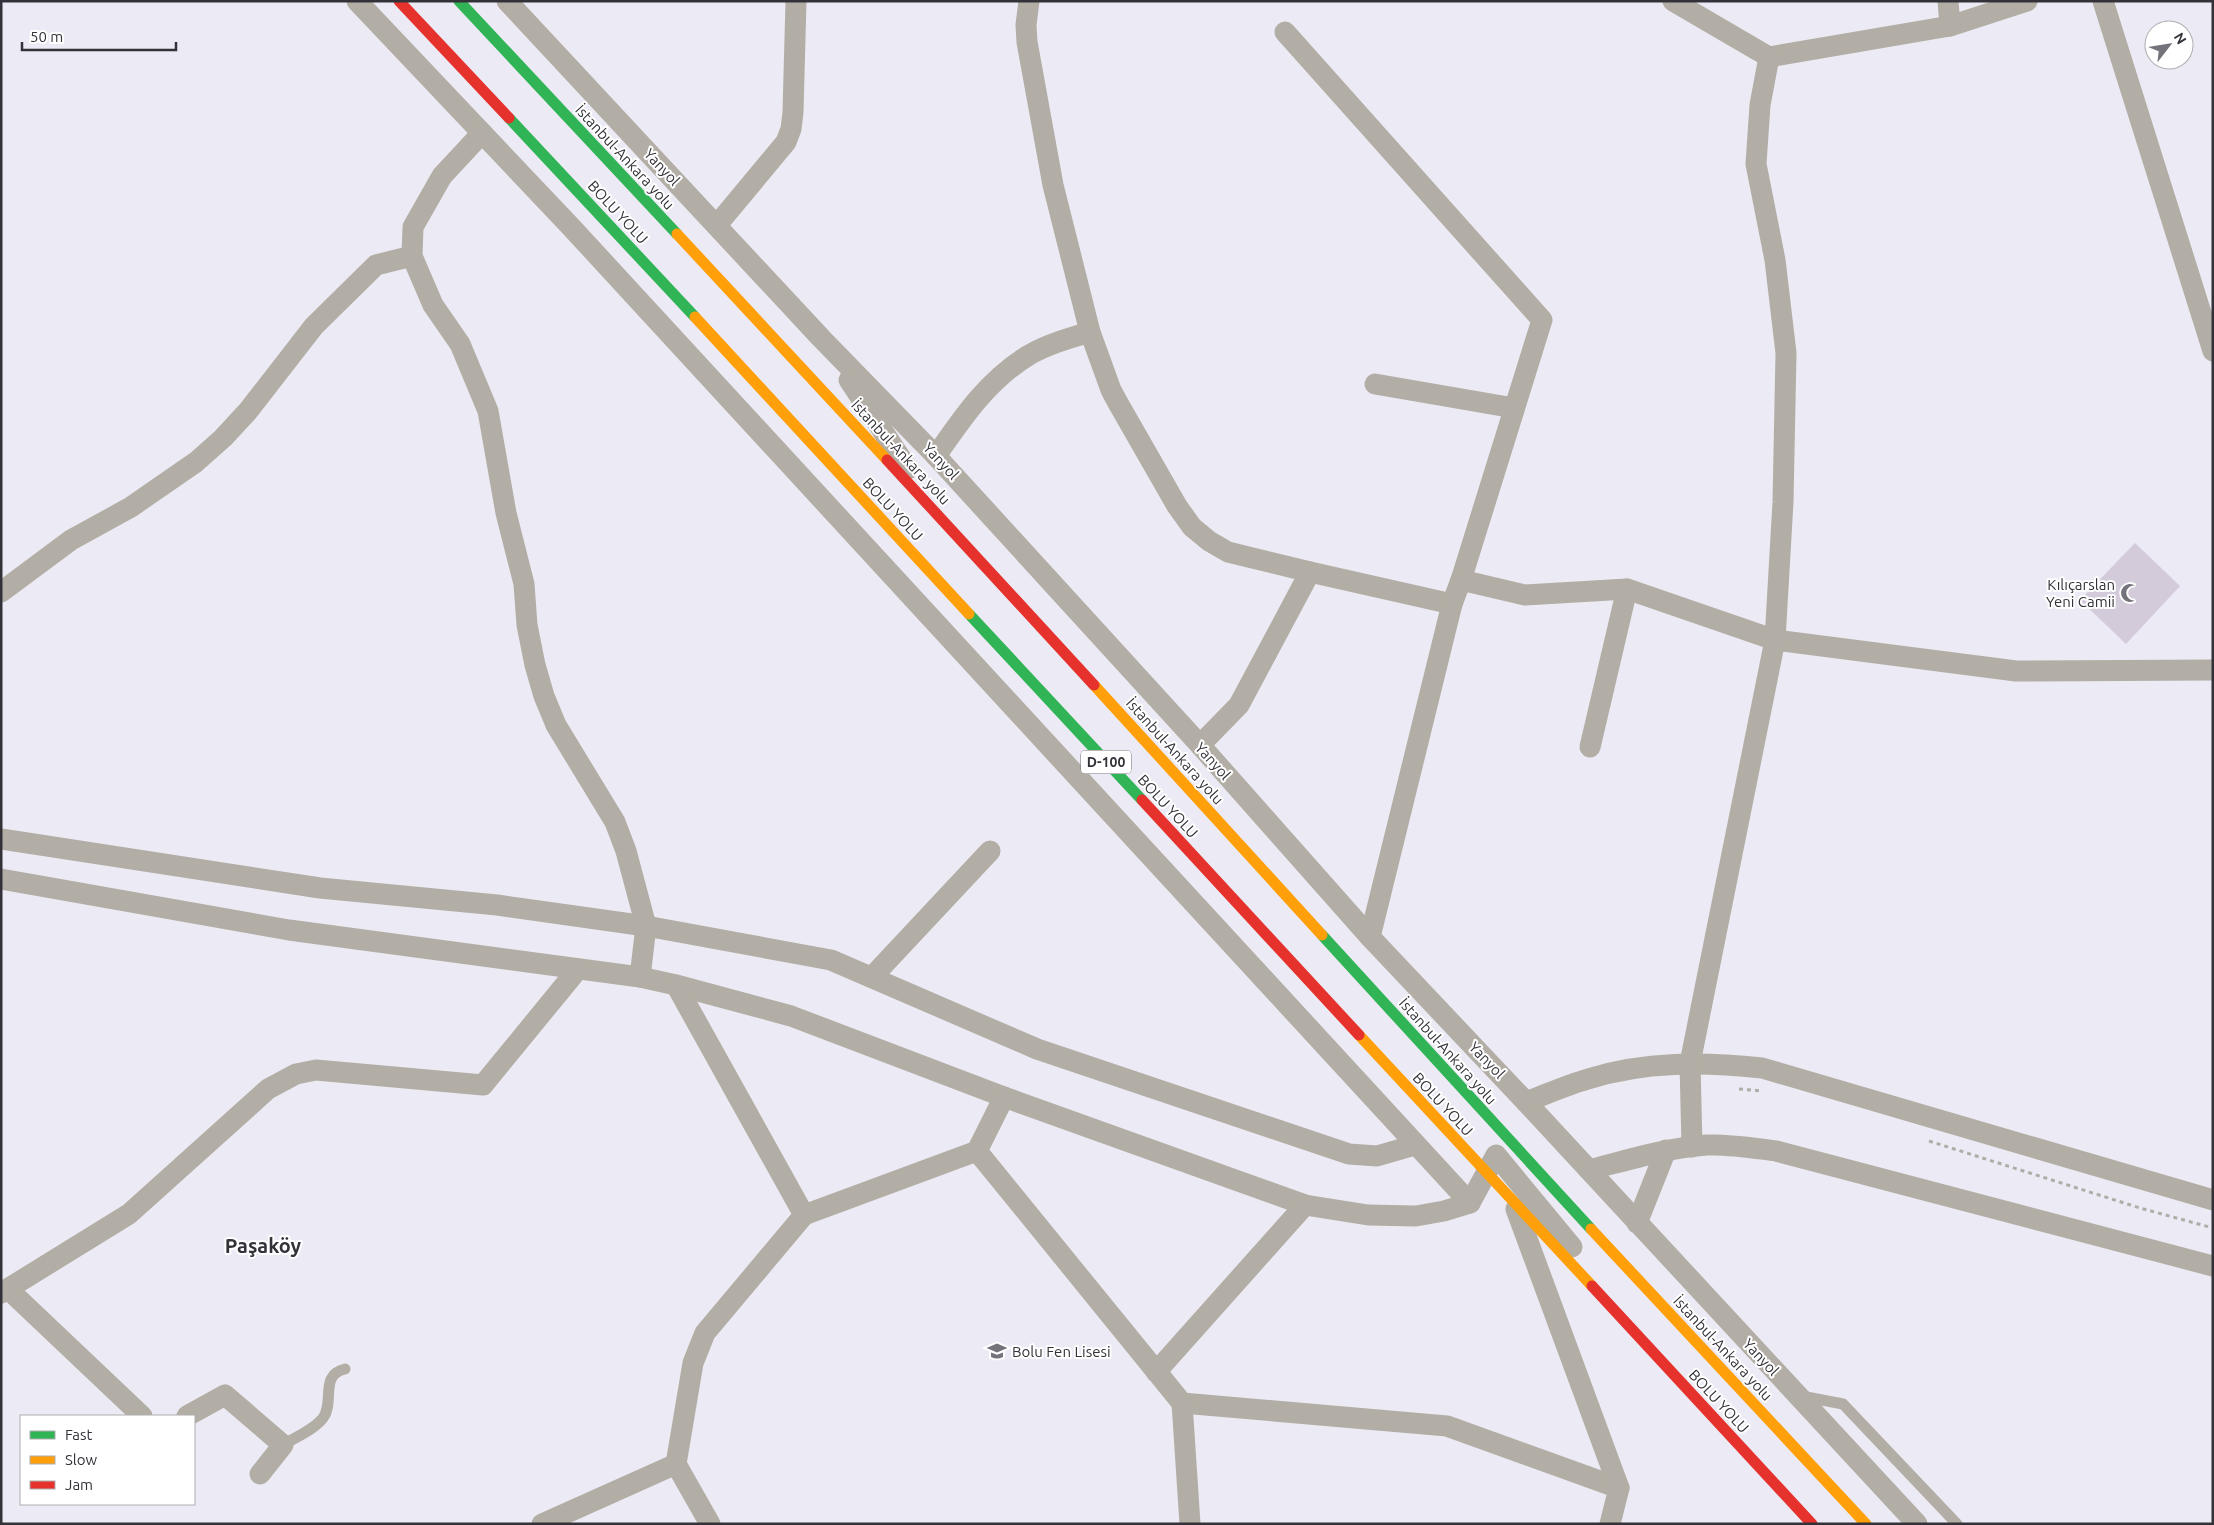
<svg xmlns="http://www.w3.org/2000/svg" width="2214" height="1525" font-family="Ubuntu,sans-serif">
<style>
.building{fill:#d4cbda}
.lines{fill:none;stroke-linecap:round;stroke-linejoin:round}
.path{stroke:#b0aca8;stroke-width:3;stroke-dasharray:4 4;stroke-linecap:butt}
.lane{stroke:#b3aea5;stroke-width:11}
.street{stroke:#b3aea5;stroke-width:21}
.fast{stroke:#30b455;stroke-width:11}
.slow{stroke:#ff9f0a;stroke-width:11}
.jam{stroke:#e5322d;stroke-width:11}
.labels{text-anchor:middle;dominant-baseline:central;stroke-width:4;stroke-linejoin:round;paint-order:stroke}
.shield{fill:#fff;stroke:#717074;stroke-width:1}
.shield-label{font-size:14px;font-weight:bold;fill:#343239}
.street-label{font-size:15px;fill:#343239;stroke:#fff}
.poi-label{font-size:15px;fill:#343239;stroke:#fff;text-anchor:end}
.district-label{font-size:20px;font-weight:bold;fill:#343239;stroke:#fff}
</style>
<rect width="100%" height="100%" fill="#eceaf4"/>
<polygon class="building" points="2135,543 2180,586 2126,644 2080,600"/>
<g class="lines">
<g class="path">
<polyline points="1739,1089 1763,1091"/>
<polyline points="1929,1141 2140,1208 2213,1228"/>
</g>
<g class="lane">
<polyline points="1801,1396 1843,1404 1957,1524"/>
<path d="M 283,1445 C 295,1437 314,1430 323,1418 C 335,1402 319,1375 345,1369"/>
</g>
<g class="street">
<polyline points="357,1 572,228 1470,1203 1496,1155 1572,1247"/>
<polyline points="507,1 821,338 936,456 1200,745 1370,937 1526,1102 1917,1524"/>
<polyline points="1029,1 1026,25 1027,42 1053,185 1090,332 1111,390 1118,403 1177,506 1192,527 1209,541 1228,552 1310,572 1239,705 1200,745"/>
<polyline points="1673,1 1769,57 1950,26 2027,1"/>
<polyline points="1948,1 1950,26"/>
<polyline points="2103,1 2213,351"/>
<polyline points="1285,32 1542,320 1461,580"/>
<polyline points="482,133 442,176 413,227 412,256 433,305 460,344 488,411 506,513 524,584 527,625 535,665 544,696 556,725 615,822 626,851 646,926 640,977"/>
<polyline points="717,225 786,142 791,129 793,112 796,1"/>
<polyline points="849,380 908,469"/>
<polyline points="1375,384 1514,408"/>
<path d="M 936,456 C 963,417 988,380 1029,355 C 1048,344 1070,338 1090,332"/>
<polyline points="1310,572 1452,604 1370,937"/>
<polyline points="1,592 71,540 131,507 196,462 223,438 248,411 314,326 376,265 412,256"/>
<polyline points="1452,604 1461,580 1525,595 1627,589 1775,640 2016,671 2213,670"/>
<polyline points="1590,747 1627,589"/>
<polyline points="1,839 320,888 497,905 646,926 831,960 1037,1049 1349,1154 1377,1156 1415,1145"/>
<polyline points="1,879 289,930 640,977 676,985 791,1016 1004,1097 1305,1205 1368,1215 1416,1216 1444,1211 1470,1203"/>
<polyline points="872,977 990,851"/>
<path d="M 1526,1102 C 1547,1094 1567,1085 1588,1079 C 1645,1061 1704,1062 1762,1068 L 2213,1200"/>
<polyline points="1692,1147 1690,1063 1775,640 1783,502 1786,353 1775,260 1756,164 1760,105 1769,57"/>
<polyline points="977,1151 1182,1403 1447,1426 1619,1488"/>
<path d="M 1589,1170 C 1628,1160 1666,1148 1707,1145 C 1730,1144 1753,1148 1776,1151 L 2213,1266"/>
<polyline points="1516,1209 1619,1488 1610,1524"/>
<polyline points="804,1215 977,1151 1004,1097"/>
<polyline points="1637,1223 1666,1150"/>
<polyline points="8,1289 142,1416"/>
<polyline points="1,1293 129,1214 268,1089 296,1074 316,1070 483,1085 578,969"/>
<polyline points="1156,1372 1305,1205"/>
<polyline points="1182,1403 1190,1524"/>
<polyline points="187,1416 225,1395 283,1445 260,1474"/>
<polyline points="676,1464 710,1524"/>
<polyline points="542,1524 676,1464 693,1363 705,1333 804,1215 676,985"/>
</g>
<g class="fast">
<polyline points="459,1 677,234"/>
<polyline points="509,118 695,317"/>
<polyline points="969,614 1142,800"/>
<polyline points="1322,935 1591,1229"/>
</g>
<g class="slow">
<polyline points="677,234 887,460"/>
<polyline points="695,317 969,614"/>
<polyline points="1094,685 1322,935"/>
<polyline points="1359,1035 1592,1286"/>
<polyline points="1591,1229 1866,1524"/>
</g>
<g class="jam">
<polyline points="399,1 509,118"/>
<polyline points="887,460 1094,685"/>
<polyline points="1142,800 1359,1035"/>
<polyline points="1592,1286 1812,1524"/>
</g>
</g>
<defs>
<g id="mosque-bare" transform="scale(1.5)"><path d="M3.5-4.9A6 6 0 1 0 3.5 4.9A5 5 0 1 1 3.5-4.9Z" fill="#74727a" stroke="#fff" stroke-width="2.5" paint-order="stroke"/></g>
<g id="school-bare" transform="scale(1.5)"><path d="M0-5L7-2L0 1L-7-2ZM-4 1L0 2.5L4 1V4Q0 6-4 4Z" fill="#74727a" stroke="#fff" stroke-width="2.5" paint-order="stroke"/></g>
</defs>
<g fill-rule="evenodd">
<use href="#mosque-bare" x="2130" y="593"/>
<use href="#school-bare" x="997" y="1351"/>
</g>
<g class="labels">
<rect class="shield" x="1081" y="750.5" width="50" height="23" rx="4"/>
<g class="shield-label">
<text x="1106" y="762">D-100</text>
</g>
<g class="street-label">
<text transform="translate(625 157) rotate(47)">İstanbul-Ankara yolu</text>
<text transform="translate(662 167) rotate(47)">Yanyol</text>
<text transform="translate(618 212) rotate(47)">BOLU YOLU</text>
<text transform="translate(901 452) rotate(47)">İstanbul-Ankara yolu</text>
<text transform="translate(941 461) rotate(47)">Yanyol</text>
<text transform="translate(893 509) rotate(47)">BOLU YOLU</text>
<text transform="translate(1175 751) rotate(48)">İstanbul-Ankara yolu</text>
<text transform="translate(1213 761) rotate(48)">Yanyol</text>
<text transform="translate(1168 806) rotate(47)">BOLU YOLU</text>
<text transform="translate(1448 1051) rotate(48)">İstanbul-Ankara yolu</text>
<text transform="translate(1487 1060) rotate(46)">Yanyol</text>
<text transform="translate(1443 1104) rotate(47)">BOLU YOLU</text>
<text transform="translate(1723 1348) rotate(47)">İstanbul-Ankara yolu</text>
<text transform="translate(1761 1357) rotate(47)">Yanyol</text>
<text transform="translate(1719 1401) rotate(47)">BOLU YOLU</text>
</g>
<g class="poi-label">
<text x="2115" y="584">Kılıçarslan<tspan x="2115" dy="17">Yeni Camii</tspan></text>
<text x="1012" y="1351" text-anchor="start">Bolu Fen Lisesi</text>
</g>
<g class="district-label">
<text x="263" y="1245">Paşaköy</text>
</g>
</g>
<rect width="2214" height="1525" fill="none" stroke="#343239" stroke-width="5"/>
<rect x="20" y="1415" width="175" height="90" fill="#ffffff" stroke="#aeadb0"/>
<rect x="30" y="1431" width="25" height="8" fill="#30b455" stroke="#aeadb0"/>
<text x="65" y="1440" font-size="15" fill="#343239">Fast</text>
<rect x="30" y="1456" width="25" height="8" fill="#ff9f0a" stroke="#aeadb0"/>
<text x="65" y="1465" font-size="15" fill="#343239">Slow</text>
<rect x="30" y="1481" width="25" height="8" fill="#e5322d" stroke="#aeadb0"/>
<text x="65" y="1490" font-size="15" fill="#343239">Jam</text>
<g transform="translate(2169 45) rotate(59)"><circle r="24" fill="#ffffff" stroke="#aeadb0"/>
<path d="M0-4L9 19L0 12L-9 19Z" fill="#74727a"/>
<text y="-8" font-size="14" font-weight="bold" text-anchor="middle" fill="#343239">N</text>
</g>
<path d="M22 42v8h154v-8" fill="none" stroke="#343239" stroke-width="2.5"/>
<text x="30" y="42" font-size="15" fill="#343239" stroke="#ffffff" stroke-width="4" paint-order="stroke">50 m</text>
</svg>
